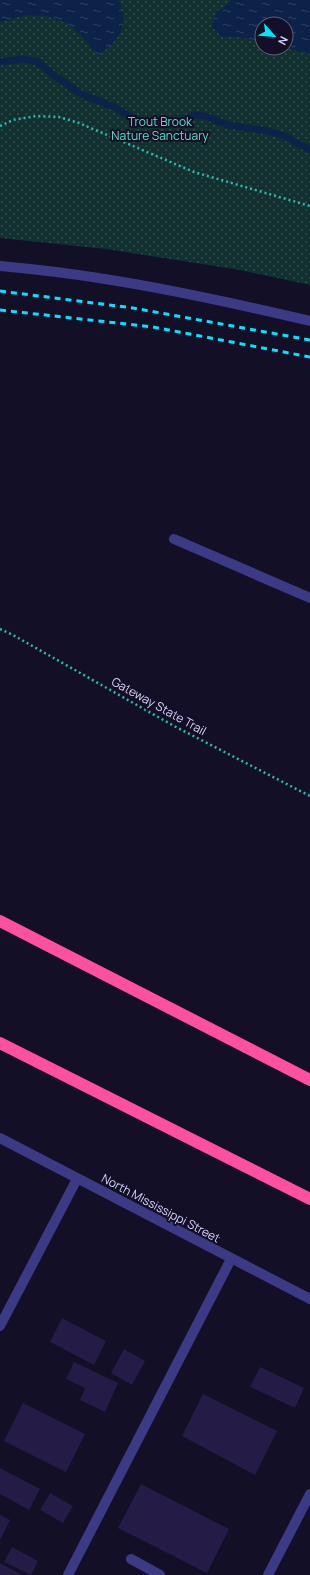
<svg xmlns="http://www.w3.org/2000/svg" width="310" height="1575" font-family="Manrope,sans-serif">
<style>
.park{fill:url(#park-dots);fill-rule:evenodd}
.water{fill:url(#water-ripples)}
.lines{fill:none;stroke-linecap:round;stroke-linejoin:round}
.stream{stroke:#0c2248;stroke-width:7}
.building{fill:#241b47}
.path{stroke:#2fb8b0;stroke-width:2.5;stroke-dasharray:2 3;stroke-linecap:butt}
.lane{stroke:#3d3a85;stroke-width:10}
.street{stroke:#3d3a85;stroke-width:10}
.highway{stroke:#ff4fa3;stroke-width:12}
.rail{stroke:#00e5ff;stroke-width:3;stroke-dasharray:6 5;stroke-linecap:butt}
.labels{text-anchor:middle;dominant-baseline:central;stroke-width:4;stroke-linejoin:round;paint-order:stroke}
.park-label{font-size:12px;fill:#5fe0c0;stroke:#130f26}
.street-label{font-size:12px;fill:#d9d4ff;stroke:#130f26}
</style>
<defs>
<pattern id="park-dots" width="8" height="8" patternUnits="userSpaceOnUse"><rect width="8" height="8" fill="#12302f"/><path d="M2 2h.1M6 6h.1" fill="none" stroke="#344d4e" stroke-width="1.8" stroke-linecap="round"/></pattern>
<pattern id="water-ripples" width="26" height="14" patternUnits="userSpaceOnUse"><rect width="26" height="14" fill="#0c2248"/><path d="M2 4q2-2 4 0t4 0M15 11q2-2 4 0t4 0" fill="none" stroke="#2f4163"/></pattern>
</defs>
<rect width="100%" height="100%" fill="#130f26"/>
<path class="park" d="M 0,0 L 310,0 L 310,285 L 240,270 L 106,249 L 0,238 ZM 262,24 L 286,24 L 286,48 L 262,48 Z"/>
<g class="water">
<path d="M 0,0 L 119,0 C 129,28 120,39 98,56 L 82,36 L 66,23 L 46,16 L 27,15 L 0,22 Z"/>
<polygon points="231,0 310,0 310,54 286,48 286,24 262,24 262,42 239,37 222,37 212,27 216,12 228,4"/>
</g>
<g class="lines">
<polyline class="stream" points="0,62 23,59 38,62 52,74 81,94 114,107 137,121 167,124 181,121 195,115 205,116 228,125 268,131 284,136 310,150"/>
</g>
<g class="building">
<polygon points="62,1318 106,1341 94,1365 50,1342"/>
<polygon points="124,1349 145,1361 132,1385 111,1373"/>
<polygon points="74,1362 118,1383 105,1412 80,1400 85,1388 66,1379"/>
<polygon points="260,1367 304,1388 295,1408 250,1387"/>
<polygon points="203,1394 277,1431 255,1475 182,1436"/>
<polygon points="23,1403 85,1434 66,1472 4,1441"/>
<polygon points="0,1468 40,1489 29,1510 0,1494"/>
<polygon points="141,1484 229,1529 207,1573 118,1528"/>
<polygon points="50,1493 73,1506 63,1523 40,1510"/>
<polygon points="0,1515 10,1520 0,1540"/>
<polygon points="12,1547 38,1561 31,1575 4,1562"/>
<polygon points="0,1563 22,1575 0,1575"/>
</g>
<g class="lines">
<g class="path">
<polyline points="0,126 13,120 36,116 59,117 79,123 194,172 310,206"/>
<polyline points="0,629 13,635 174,726 310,796"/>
</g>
<g class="lane">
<path d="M 0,266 C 105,275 208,297 310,321"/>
<polyline points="174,539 310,598"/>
<polyline points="131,1559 160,1575"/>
<polyline points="68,1575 231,1259"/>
</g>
<g class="street">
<polyline points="0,1138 310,1299"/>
<polyline points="0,1326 77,1179"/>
<polyline points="268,1575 310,1494"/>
</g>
<g class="highway">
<polyline points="0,921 310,1080"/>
<polyline points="0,1043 310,1199"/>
</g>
<g class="rail">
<polyline points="0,291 133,308 310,340"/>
<polyline points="0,310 153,327 310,357"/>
</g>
</g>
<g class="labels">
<g class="park-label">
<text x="160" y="121">Trout Brook<tspan x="160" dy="14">Nature Sanctuary</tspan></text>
</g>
<g class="street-label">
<text transform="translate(159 706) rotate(29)">Gateway State Trail</text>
<text transform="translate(161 1208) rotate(28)">North Mississippi Street</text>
</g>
</g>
<g transform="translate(274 36) rotate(117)"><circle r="19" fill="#130f26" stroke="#625e7d"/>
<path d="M0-3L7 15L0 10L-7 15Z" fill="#00e5ff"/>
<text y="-6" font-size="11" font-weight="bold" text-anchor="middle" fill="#d9d4ff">N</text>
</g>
</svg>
